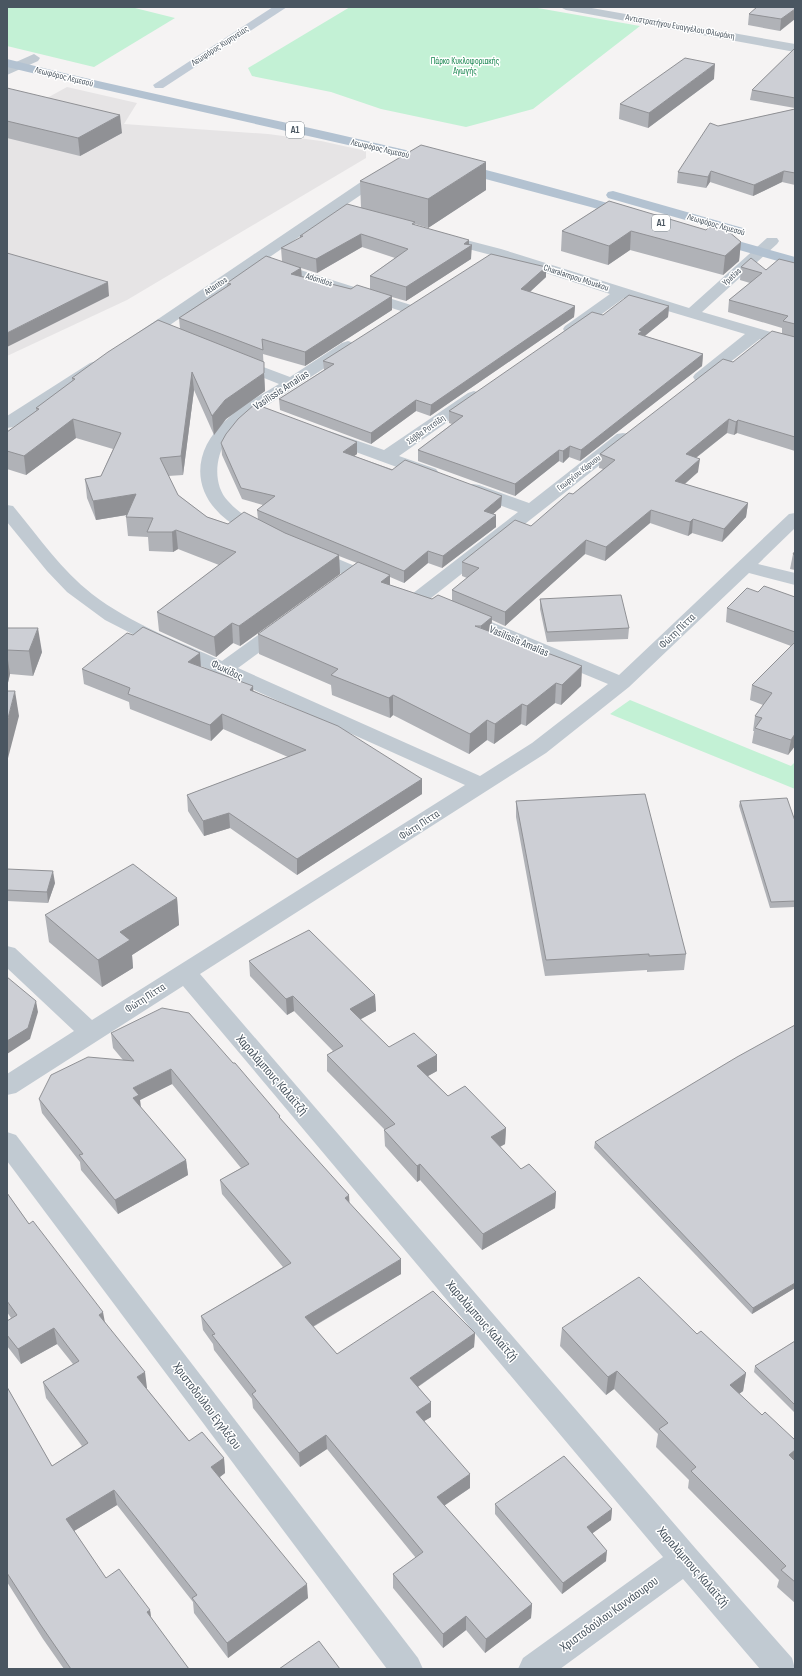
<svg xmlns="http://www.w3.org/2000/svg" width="802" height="1676" font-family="'Sofia Sans Condensed',sans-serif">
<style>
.education{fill:#e6e4e5}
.green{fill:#c3f1d5}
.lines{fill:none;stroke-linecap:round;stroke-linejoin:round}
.street{fill:#c1cad2;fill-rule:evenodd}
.secondary{fill:#c1cbd6;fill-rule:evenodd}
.primary{fill:#b3c2d1;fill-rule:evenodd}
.wall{fill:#b0b2b7;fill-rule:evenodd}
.shaded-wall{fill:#909195}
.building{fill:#cdcfd5;stroke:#909195}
.labels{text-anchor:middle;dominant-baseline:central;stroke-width:3;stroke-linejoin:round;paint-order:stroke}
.far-street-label{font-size:9px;fill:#4a5661;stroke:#fff}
.far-park-label{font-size:9px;fill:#17864f;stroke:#fff}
.shield{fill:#fff;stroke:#808990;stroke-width:1}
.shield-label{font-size:10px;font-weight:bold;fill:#4a5661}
.street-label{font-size:11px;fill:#4a5661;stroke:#fff}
.near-street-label{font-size:13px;fill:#4a5661;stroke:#fff}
</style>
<rect width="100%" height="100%" fill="#f5f3f3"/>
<polygon class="education" points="67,87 137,103 124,124 268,134 321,141 366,151 366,158 127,300 7,356 7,120"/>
<g class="green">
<polygon points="7,7 131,7 175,18 94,67 7,46"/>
<polygon points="350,7 532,7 640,26 533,109 466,127 381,109 331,92 252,76 248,68"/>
<polygon points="630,700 791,766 795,762 795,789 610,714"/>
</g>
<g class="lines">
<g class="street">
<polygon points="560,7 586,7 795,44 795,52 566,10"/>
<polygon points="34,54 40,58 38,61 7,75 7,66"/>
<polygon points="385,168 390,169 392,172 390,175 145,342 133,342 131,339 133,336 380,169"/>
<polygon points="443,234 501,249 689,308 767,238 777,238 779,241 777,244 702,312 795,339 795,349 760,339 707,380 701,382 695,380 693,377 695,374 745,334 624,298 577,332 565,332 563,329 565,326 610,294 491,255 438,241 436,238 438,235"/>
<polygon points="272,261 411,305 414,308 411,311 401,311 267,268 265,265 267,262"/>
<path d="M 348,341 L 354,343 L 356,346 L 354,349 L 252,415 C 243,423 232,431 226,441 C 215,458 213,485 228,501 C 239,514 254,521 268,528 L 271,532 L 268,536 C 254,539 238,528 227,520 C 190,491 193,450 226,420 C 242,405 261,395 279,384 L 231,365 L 229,362 L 231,359 L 237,357 L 290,377 L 342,343 Z"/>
<polygon points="96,361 102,363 104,366 102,369 13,427 7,428 7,416 90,363"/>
<polygon points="474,391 480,393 482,396 480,399 399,456 436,469 439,473 436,477 430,478 424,477 323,440 321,436 323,432 329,431 384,450 468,393"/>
<polygon points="623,433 629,434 631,438 629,442 426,602 419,604 412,602 410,598 412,594 518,512 467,493 464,489 467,485 473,484 479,485 529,503 617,434"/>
<path d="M 7,505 L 13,506 C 38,536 61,570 92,594 C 131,624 178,641 222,661 L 276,622 L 283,620 L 290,622 L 293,626 L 290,630 L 238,668 L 480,776 L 532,743 L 608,684 L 456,621 L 453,617 L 456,613 L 463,611 L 470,613 L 619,675 L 789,514 L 795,513 L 795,528 L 758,564 L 795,573 L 795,585 L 749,573 L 629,687 L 546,753 L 200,974 L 696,1549 L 792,1658 L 795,1669 L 760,1669 L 683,1579 L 560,1669 L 518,1669 L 523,1658 L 663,1557 L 183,986 L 16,1093 L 7,1095 L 7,1074 L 74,1031 L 7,968 L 7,946 L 15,948 L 92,1020 L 465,785 L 150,643 L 105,620 L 67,592 L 47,571 L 7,522 Z"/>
<polygon points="312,548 381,577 383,581 381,585 374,587 367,585 305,558 303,554 305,550"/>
<polygon points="7,1132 16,1135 418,1658 423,1669 387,1669 7,1161"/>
</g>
<polygon class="secondary" points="273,7 287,7 163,88 155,88 153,85"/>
<g class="primary">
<path d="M 7,59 C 141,93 276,119 410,151 C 486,169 562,190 637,211 L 639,214 L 637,217 L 632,218 L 410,159 L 57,79 L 7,67 Z"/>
<polygon points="613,191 743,228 745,231 743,234 738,235 608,198 606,195 608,192"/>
<polygon points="713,234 795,257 795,266 708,241 706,238 708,235"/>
</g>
</g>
<g class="wall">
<polygon points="795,7 780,31 748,25 749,14"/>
<polygon points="795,48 795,108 750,100 752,90"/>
<polygon points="714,79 648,128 619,119 620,104"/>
<polygon points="7,88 122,133 80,156 7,138"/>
<polygon points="795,109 795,185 782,182 753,196 710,182 706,188 677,183 678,172 718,126"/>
<path d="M 360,181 L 486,190 L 428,228 L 415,224 L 415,225 L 469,245 L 471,259 L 406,301 L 392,297 L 392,310 L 305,366 L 263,354 L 265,391 L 226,419 L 214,435 L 194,390 L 183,475 L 168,476 L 178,495 L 207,517 L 228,524 L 258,519 L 257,510 L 263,505 L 242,499 L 222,455 L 221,443 L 357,454 L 354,456 L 501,507 L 493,514 L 496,527 L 442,568 L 428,563 L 404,583 L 390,577 L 390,585 L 432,599 L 452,601 L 452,590 L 467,578 L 462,576 L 462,562 L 531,526 L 573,494 L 603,469 L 599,468 L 600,454 L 733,362 L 782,333 L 782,328 L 728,312 L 729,300 L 750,283 L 740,280 L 741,267 L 766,270 L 795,263 L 795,451 L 737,433 L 734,435 L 727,433 L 696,458 L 698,472 L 685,484 L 748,503 L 746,517 L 722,542 L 692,533 L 688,536 L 650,523 L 605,561 L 585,554 L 505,626 L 492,620 L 491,632 L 582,666 L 581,686 L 561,705 L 555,703 L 526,726 L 521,724 L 494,744 L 487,740 L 469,754 L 393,715 L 390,718 L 332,695 L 331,685 L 259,654 L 258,634 L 357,563 L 339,556 L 340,574 L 240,646 L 233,643 L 216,657 L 159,631 L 157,612 L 219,565 L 178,549 L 173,552 L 149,551 L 148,537 L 128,536 L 126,517 L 127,515 L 96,520 L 87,498 L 85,479 L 101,476 L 113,449 L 76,438 L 26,475 L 7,469 L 7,432 L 36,411 L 36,408 L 72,382 L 72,378 L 180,329 L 179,318 L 227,286 L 227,283 L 282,261 L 281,248 L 300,238 L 300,236 L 361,208 ZM 362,247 L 395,258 L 370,276 L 370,289 L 351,289 L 302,276 L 301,268 L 317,273 Z"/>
<polygon points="609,201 741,242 739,261 723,275 630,250 608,265 561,251 562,231"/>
<polygon points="546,267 546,277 530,292 575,306 574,317 430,416 416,411 371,444 280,410 279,399 324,370 323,361"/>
<polygon points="669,306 668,317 645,336 703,354 702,366 580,461 569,457 563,463 559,461 515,496 418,461 418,450 452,424 449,423 449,411 603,315"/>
<polygon points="795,551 795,570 790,569 793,554"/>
<polygon points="758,592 795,597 795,746 788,755 752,743 754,731 753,731 755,716 763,705 750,700 752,685 791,646 726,622 727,608"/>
<polygon points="540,599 629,628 628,639 547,642 540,609"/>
<polygon points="7,628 42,652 33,676 10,674 7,687"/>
<polygon points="201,667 254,691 422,779 422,794 297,875 230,828 204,836 188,811 187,795 288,757 223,729 211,741 130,709 129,702 84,684 82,669"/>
<polygon points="516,801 686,954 684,970 647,972 647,970 545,976 516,817"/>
<polygon points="740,801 795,821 795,907 770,908 739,806"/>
<polygon points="7,869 55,883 48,903 7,901"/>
<polygon points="177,898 179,925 132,955 133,968 102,987 49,942 45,915"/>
<polygon points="249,961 375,995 376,1011 360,1019 389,1047 437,1055 437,1071 428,1076 448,1096 506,1128 505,1144 500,1147 521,1169 556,1192 555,1208 482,1250 420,1180 417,1182 385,1146 384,1130 385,1130 327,1071 327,1055 333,1051 294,1011 287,1015 250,976"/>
<polygon points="111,1033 233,1063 280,1116 280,1119 349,1203 401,1274 313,1327 337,1354 475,1333 474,1347 418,1387 431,1402 431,1417 424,1421 470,1488 444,1506 532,1604 531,1618 485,1653 466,1630 443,1648 393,1588 393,1574 416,1558 327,1449 300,1467 253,1408 252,1399 214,1350 213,1344 203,1330 201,1316 283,1267 222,1194 220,1180 241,1168 172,1084 140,1100 141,1108 186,1160 188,1175 118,1214 81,1170 80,1162 42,1113 39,1099 123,1060 113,1048"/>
<polygon points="595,1142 795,1288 752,1314 594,1148"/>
<polygon points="7,1193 29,1224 105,1322 147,1388 146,1388 189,1441 224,1458 225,1473 220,1477 308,1598 228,1658 194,1613 193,1602 117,1505 74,1531 106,1578 150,1610 151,1618 189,1669 64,1669 43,1639 7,1582 7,1387 52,1466 82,1446 46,1398 43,1382 73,1364 57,1344 21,1364 7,1346 7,1321 11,1318 7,1312"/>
<polygon points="562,1328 697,1334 746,1373 743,1391 739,1394 762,1415 795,1440 795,1603 777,1587 779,1580 688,1488 689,1480 656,1447 658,1434 614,1389 606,1395 560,1346"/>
<polygon points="795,1341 795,1411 794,1412 754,1372 755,1366"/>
<polygon points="495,1504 612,1509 611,1520 592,1533 606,1561 562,1594 495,1514"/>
</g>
<g class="shaded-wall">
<polygon points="795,9 795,19 780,31 781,19"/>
<polygon points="715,64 714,79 648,128 649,113"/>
<polygon points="120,115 122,133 80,156 78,138"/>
<polygon points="486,162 486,190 428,228 428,199"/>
<polygon points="711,171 710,182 706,188 708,177"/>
<polygon points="784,171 782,182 753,196 754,185"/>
<polygon points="631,231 630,250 608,265 609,246"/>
<polygon points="361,234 362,247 317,273 316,259"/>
<polygon points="469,240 469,247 472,245 471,259 406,301 406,287"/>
<polygon points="741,242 739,261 723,275 725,256"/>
<polygon points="546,267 546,277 521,300 521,289"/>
<polygon points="301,268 302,282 291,274"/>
<polygon points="108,282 109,296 7,347 7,333"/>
<polygon points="392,296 392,310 305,366 305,352"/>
<polygon points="575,306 574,317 430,416 431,405"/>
<polygon points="669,306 668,317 642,338 637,345 639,330"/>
<polygon points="703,354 702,366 580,461 581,450"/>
<polygon points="192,372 194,390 183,475 181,456"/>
<polygon points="264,373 265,391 226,419 214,435 212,416 225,400"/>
<polygon points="416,400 416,411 371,444 371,433"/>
<polygon points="73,419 76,438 26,475 24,456"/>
<polygon points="729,419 727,433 684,467 686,454"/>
<polygon points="738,420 737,433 734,435 736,422"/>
<polygon points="357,442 357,454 343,464 343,452"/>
<polygon points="570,446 569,457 563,463 563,451"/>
<polygon points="559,450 559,461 515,496 515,484"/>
<polygon points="700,459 698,472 673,494 675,481"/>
<polygon points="136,494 138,513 96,520 93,501"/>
<polygon points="502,496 501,507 483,523 484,511"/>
<polygon points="748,503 746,517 722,542 724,529"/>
<polygon points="651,510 650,523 605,561 606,547"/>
<polygon points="496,515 496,527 442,568 443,556"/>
<polygon points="693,519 692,533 688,536 690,522"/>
<polygon points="176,530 178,549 173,552 172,532"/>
<polygon points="586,540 585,554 505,626 505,612"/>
<polygon points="428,551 428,563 404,583 404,571"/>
<polygon points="339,555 340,574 240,646 239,626"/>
<polygon points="390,575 390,595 381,582"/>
<polygon points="492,617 491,637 481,645 481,626"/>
<polygon points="232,623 233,643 216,657 214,637"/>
<polygon points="38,628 42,652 33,676 29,651"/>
<polygon points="7,653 10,674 7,687"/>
<polygon points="200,653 201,668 188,662"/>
<polygon points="582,666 581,686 561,705 562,685"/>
<polygon points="556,683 555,703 526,726 527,706"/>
<polygon points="253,686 254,702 250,690"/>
<polygon points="15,691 19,716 7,762 7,722"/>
<polygon points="393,695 393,715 390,718 389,698"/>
<polygon points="522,704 521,724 494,744 495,724"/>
<polygon points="222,714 223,729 211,741 210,725"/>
<polygon points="487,720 487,740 469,754 470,734"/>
<polygon points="795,734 795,746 788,755 791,740"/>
<polygon points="422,779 422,794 297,875 297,859"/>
<polygon points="229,813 230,828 204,836 203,821"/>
<polygon points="53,871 55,883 48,903 47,892"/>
<polygon points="177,898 179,925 132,955 133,968 102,987 98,960 120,932"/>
<polygon points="375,995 376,1011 350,1025 350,1009"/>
<polygon points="293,996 294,1011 287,1015 286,999"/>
<polygon points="36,1001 38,1012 30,1039 7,1054 7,1041"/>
<polygon points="437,1055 437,1071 417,1082 417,1066"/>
<polygon points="171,1069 172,1084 140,1100 141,1110 133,1098 133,1088"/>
<polygon points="506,1128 505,1144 490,1152 491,1137"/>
<polygon points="186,1160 188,1175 118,1214 115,1200"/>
<polygon points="420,1164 420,1180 417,1182 417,1166"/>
<polygon points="556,1192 555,1208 482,1250 483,1234"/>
<polygon points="349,1195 350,1210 345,1198"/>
<polygon points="401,1259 401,1274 305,1331 305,1317"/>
<polygon points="795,1283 795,1288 752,1314 753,1308"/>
<polygon points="103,1312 106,1328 99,1315"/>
<polygon points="54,1328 57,1344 21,1364 18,1349"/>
<polygon points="475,1333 474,1347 410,1392 410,1378"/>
<polygon points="617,1371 614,1389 606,1395 608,1377"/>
<polygon points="145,1372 147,1388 139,1393 137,1377"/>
<polygon points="746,1373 743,1391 727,1403 730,1385"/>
<polygon points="431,1402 431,1417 416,1426 416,1412"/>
<polygon points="326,1435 327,1449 300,1467 299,1453"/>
<polygon points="795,1450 795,1465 789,1455"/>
<polygon points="224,1458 225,1473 213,1482 211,1467"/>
<polygon points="470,1474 470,1488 436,1511 437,1497"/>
<polygon points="114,1490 117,1505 69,1534 66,1519"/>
<polygon points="612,1509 611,1520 586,1538 587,1527"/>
<polygon points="607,1551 606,1561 562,1594 563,1583"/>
<polygon points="307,1584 308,1598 228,1658 227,1643"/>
<polygon points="532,1604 531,1618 485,1653 486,1639"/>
<polygon points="150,1610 152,1624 147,1612"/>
<polygon points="466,1616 466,1630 443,1648 443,1634"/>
</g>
<g class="building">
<polygon points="757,7 795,7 795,9 781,19 749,14"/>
<polygon points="795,48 795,98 752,90"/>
<polygon points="685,58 715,64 649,113 620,104"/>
<polygon points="7,88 120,115 78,138 7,121"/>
<polygon points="795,109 795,173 784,171 754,185 711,171 708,177 678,172 710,123 718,126"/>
<polygon points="421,145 486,162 428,199 360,181"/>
<polygon points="609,201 706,230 709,227 728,231 741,242 725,256 631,231 609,246 562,231"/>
<polygon points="347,204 415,222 412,224 469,240 464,244 472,245 406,287 370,276 408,249 361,234 316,259 281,248 303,236 300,236"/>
<polygon points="7,253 108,282 7,333"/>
<polygon points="491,254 546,267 521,289 575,306 431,405 416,400 371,433 279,399 334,364 323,361"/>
<polygon points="266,256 301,268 291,274 351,289 357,285 392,296 305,352 262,339 263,350 179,318 231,284 227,283"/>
<polygon points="751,258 766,270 779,259 795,263 795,324 783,321 788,316 729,300 762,273 741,267"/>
<polygon points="629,295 669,306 639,330 642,331 638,334 703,354 581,450 570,446 563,451 559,450 515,484 418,450 463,416 449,411 592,312 603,315"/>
<polygon points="158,320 264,362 264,373 225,400 212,416 192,372 181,456 160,458 178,495 207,517 228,524 244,512 285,533 339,555 239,626 232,623 214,637 157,612 236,552 176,530 172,532 147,532 153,518 126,517 136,494 93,501 85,479 101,476 121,433 73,419 24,456 7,451 7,432 39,409 36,408 75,379 72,378 108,352"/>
<polygon points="772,331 795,337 795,437 738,420 736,422 729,419 686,454 700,459 675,481 748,503 724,529 693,519 690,522 651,510 606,547 586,540 505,612 452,590 479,568 462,562 515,520 531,526 569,493 573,494 615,460 600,454 723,359 733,362"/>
<polygon points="255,404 357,442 343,452 392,470 405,460 502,496 484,511 496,515 443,556 428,551 404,571 257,510 275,496 241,488 221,443 226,434 238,419"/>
<polygon points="795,551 795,555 793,554"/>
<polygon points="358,562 390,575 381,582 432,599 438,595 492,617 481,626 475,626 582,666 562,685 556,683 527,706 522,704 495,724 487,720 470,734 393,695 389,698 331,675 338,669 258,634"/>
<polygon points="764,586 795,597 795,632 727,608 747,588 758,592"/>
<polygon points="621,595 629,628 547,632 540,599"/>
<polygon points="143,627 200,653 188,662 253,686 250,690 338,726 422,779 297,859 229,813 203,821 187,795 306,750 222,714 210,725 128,694 130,688 82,669 127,633 133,635"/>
<polygon points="7,628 38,628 29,651 7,650"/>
<polygon points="795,642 795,734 791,740 755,728 762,718 755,716 772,693 752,685"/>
<polygon points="7,691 15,691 7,722"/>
<polygon points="645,794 686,954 649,956 649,954 546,960 516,801"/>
<polygon points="787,798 795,821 795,901 771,902 740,801"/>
<polygon points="133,864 177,898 120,932 130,940 98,960 45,915"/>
<polygon points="7,869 53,871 47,892 7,890"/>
<polygon points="309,930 375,995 350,1009 389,1047 414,1033 437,1055 417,1066 448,1096 465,1086 506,1128 491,1137 521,1169 529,1164 556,1192 483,1234 420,1164 417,1166 384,1130 395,1124 327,1055 343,1046 293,996 286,999 249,961"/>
<polygon points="7,977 36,1001 28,1028 7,1041"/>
<polygon points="162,1008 189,1013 233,1063 235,1063 280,1116 279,1117 349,1195 345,1198 401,1259 305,1317 337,1354 433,1291 475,1333 410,1378 431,1402 416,1412 470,1474 437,1497 532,1604 486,1639 466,1616 443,1634 393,1574 423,1552 326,1435 299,1453 252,1394 256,1391 212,1335 215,1334 201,1316 291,1263 220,1180 249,1164 171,1069 133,1088 139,1095 133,1098 186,1160 115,1200 79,1155 83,1154 39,1099 51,1075 88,1057 134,1061 111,1033"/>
<polygon points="795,1025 795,1283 753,1308 595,1142 737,1057"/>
<polygon points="7,1193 29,1224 33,1221 103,1312 99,1315 145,1372 137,1377 189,1441 202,1432 224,1458 211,1467 307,1584 227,1643 192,1598 197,1595 114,1490 66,1519 106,1578 119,1569 150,1610 147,1612 189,1669 71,1669 40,1624 7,1573 7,1387 52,1466 88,1443 43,1382 79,1361 54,1328 18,1349 7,1335 7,1321 17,1315 7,1301"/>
<polygon points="639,1277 697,1334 701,1331 746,1373 730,1385 762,1415 765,1412 795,1440 795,1450 789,1455 795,1461 795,1582 781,1570 786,1566 691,1471 696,1467 659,1429 668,1423 617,1371 608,1377 562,1328"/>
<polygon points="795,1341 795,1405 755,1366"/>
<polygon points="564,1456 612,1509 587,1527 607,1551 563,1583 495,1504"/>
<polygon points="319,1641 340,1669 279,1669"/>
</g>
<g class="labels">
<g class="far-street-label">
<text transform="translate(680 27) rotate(10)">Αντιστρατήγου Ευαγγέλου Φλωράκη</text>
<text transform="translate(220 46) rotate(-33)">Λεωφόρος Κυρηνείας</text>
<text transform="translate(64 77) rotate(14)">Λεωφόρος Λεμεσού</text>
<text transform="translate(380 149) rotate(13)">Λεωφόρος Λεμεσού</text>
<text transform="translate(716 225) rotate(16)">Λεωφόρος Λεμεσού</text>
<text transform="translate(732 277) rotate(-42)">Ypatias</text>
<text transform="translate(576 278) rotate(18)">Charalampou Mouskou</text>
<text transform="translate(319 280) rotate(18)">Adonidos</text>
<text transform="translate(216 286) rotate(-34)">Atlantos</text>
<text transform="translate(426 430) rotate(-35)">Σάββα Ροτσίδη</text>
<text transform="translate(579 473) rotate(-38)">Γεωργίου Κάρυου</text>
</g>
<g class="far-park-label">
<text x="465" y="61">Πάρκο Κυκλοφοριακής<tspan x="465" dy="10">Αγωγής</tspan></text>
</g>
<g class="shield">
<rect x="286" y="122" width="18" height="16" rx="3"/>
<rect x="652" y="215" width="18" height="16" rx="3"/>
</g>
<g class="shield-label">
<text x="295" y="130">A1</text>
<text x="661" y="223">A1</text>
</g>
<g class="street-label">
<text transform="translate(281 390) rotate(-33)">Vasilissis Amalias</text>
<text transform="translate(677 631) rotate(-44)">Φώτη Πίττα</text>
<text transform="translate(519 641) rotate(23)">Vasilissis Amalias</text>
<text transform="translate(227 670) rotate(25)">Φωκίδος</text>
<text transform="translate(419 825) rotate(-33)">Φώτη Πίττα</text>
<text transform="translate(145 998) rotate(-33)">Φώτη Πίττα</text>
</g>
<g class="near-street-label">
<text transform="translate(272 1075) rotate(49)">Χαραλάμπους Καλαϊτζή</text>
<text transform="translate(482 1321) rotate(49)">Χαραλάμπους Καλαϊτζή</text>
<text transform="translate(207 1406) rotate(53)">Χριστοδούλου Εγγλέζου</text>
<text transform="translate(693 1567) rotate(49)">Χαραλάμπους Καλαϊτζή</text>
<text transform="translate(609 1614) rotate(-36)">Χριστοδούλου Καννάουρου</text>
</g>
</g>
<rect width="802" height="1676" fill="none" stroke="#4a5661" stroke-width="16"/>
</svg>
